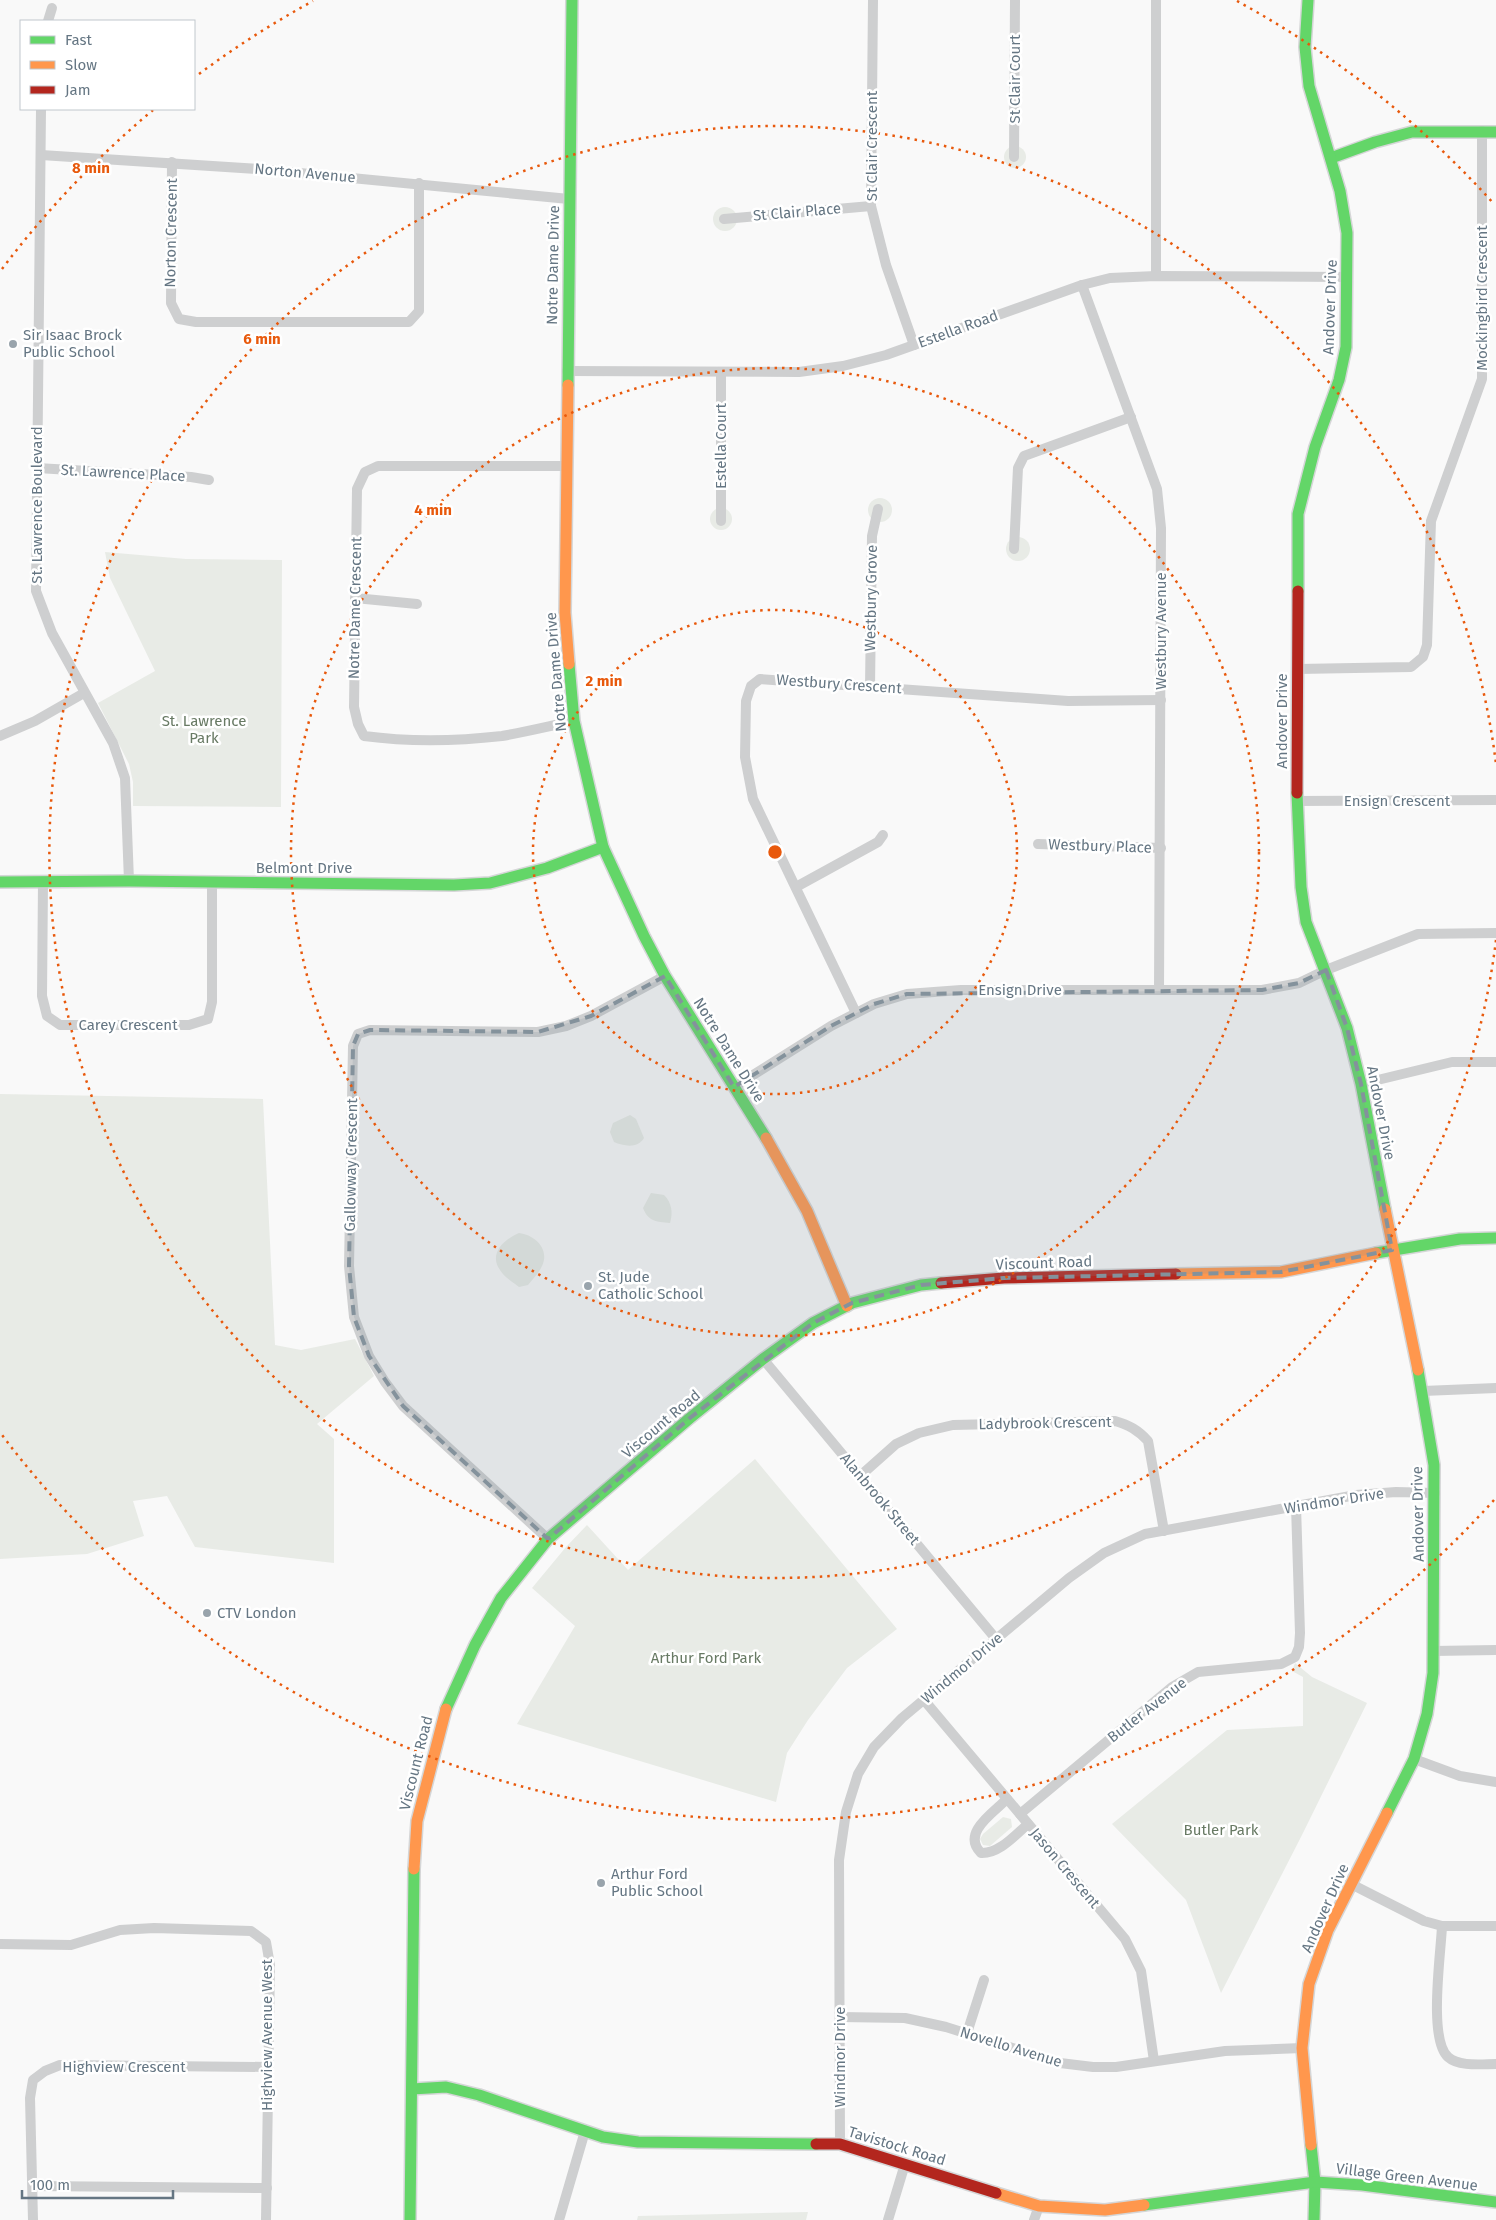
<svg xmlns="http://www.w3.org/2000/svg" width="1496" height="2220" font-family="'Fira Sans',sans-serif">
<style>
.green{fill:#e8ebe6}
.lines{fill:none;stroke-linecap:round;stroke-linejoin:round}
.fast-casing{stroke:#d5d6d7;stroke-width:14}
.slow-casing{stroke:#d5d6d7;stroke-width:14}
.jam-casing{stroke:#d5d6d7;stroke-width:14}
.street{stroke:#cecfd0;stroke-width:10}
.fast{stroke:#63d668;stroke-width:11}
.slow{stroke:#ff974d;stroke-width:11}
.jam{stroke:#b3261e;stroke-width:11}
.marked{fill:#84929c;fill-opacity:0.2;stroke:#84929c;stroke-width:4;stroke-dasharray:10 6;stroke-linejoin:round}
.ring{fill:none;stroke:#e8590c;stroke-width:2.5;stroke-dasharray:2.5 5}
.poi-dot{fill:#99a4ac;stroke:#fff;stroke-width:2}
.labels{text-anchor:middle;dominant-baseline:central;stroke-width:5;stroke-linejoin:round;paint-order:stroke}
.street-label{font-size:15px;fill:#657683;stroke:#fff}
.poi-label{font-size:15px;fill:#657683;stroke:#fff;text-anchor:start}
.park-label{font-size:15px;fill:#687a64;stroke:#fff}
.centre{fill:#e8590c;stroke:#fff;stroke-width:2.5}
.ring-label{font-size:15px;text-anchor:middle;font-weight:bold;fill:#e8590c;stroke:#fff;stroke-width:5;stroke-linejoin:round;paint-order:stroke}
</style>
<rect width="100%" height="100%" fill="#f9f9f9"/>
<g class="green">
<circle cx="1015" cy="157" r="11"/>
<circle cx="725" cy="219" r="12"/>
<circle cx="880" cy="510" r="12"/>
<circle cx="721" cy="519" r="11"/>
<circle cx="1018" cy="549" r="12"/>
<polygon points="105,552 186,559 282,560 281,807 133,806 133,782 129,764 98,703 155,671 110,578"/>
<polygon points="0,1094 263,1099 275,1345 301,1350 355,1339 374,1376 317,1424 334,1439 334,1563 195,1547 167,1496 133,1501 144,1536 87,1554 0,1559"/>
<path d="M 630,1115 L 636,1119 L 644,1138 C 637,1149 624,1146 614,1142 L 610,1132 L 613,1123 Z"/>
<path d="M 651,1193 L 664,1195 C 672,1203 673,1213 670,1223 C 656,1222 648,1221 643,1208 Z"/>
<path d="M 519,1233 C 535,1235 550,1249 542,1266 C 539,1273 532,1280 528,1285 L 519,1287 C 513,1282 504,1277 500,1270 C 488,1253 505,1239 519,1233 Z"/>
<polygon points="755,1459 897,1629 847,1668 808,1720 787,1753 776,1802 517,1724 575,1626 532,1588 566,1547 587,1525 628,1570"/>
<polygon points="1295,1663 1312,1677 1367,1703 1302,1835 1221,1993 1186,1900 1112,1824 1227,1730 1303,1726 1303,1677 1292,1671"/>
<polygon points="1003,1817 1011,1819 1012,1827 990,1846 983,1845 980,1839 983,1834"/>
<polygon points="808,2212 806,2220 637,2220 638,2216"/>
</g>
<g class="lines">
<g class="fast-casing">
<g id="fast">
<polyline points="1331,158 1375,142 1412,132 1496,132"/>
<polyline points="568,385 572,0"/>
<polyline points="1298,591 1298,514 1315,447 1339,380 1346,347 1347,233 1340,191 1309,86 1305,47 1308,0"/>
<polyline points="569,664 574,721 603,847 644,936 665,976 766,1138"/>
<polyline points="1297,793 1301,887 1306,922 1347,1028 1361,1084 1385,1209"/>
<polyline points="0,882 129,881 454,885 490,883 547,868 603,847"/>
<polyline points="1376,1253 1460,1239 1496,1238"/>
<polyline points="446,1709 475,1645 501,1598 548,1539 690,1418 763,1359 813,1323 852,1303 921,1285 941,1283"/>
<polyline points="1387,1813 1414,1759 1427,1714 1433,1673 1434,1465 1418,1370"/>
<polyline points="412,2089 446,2087 479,2095 603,2137 638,2142 816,2144"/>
<polyline points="1311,2145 1315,2182 1314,2220"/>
<polyline points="1144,2205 1315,2182 1362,2185 1496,2202"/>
<polyline points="410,2220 414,1869"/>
</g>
</g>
<g class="slow-casing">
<g id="slow">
<polyline points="568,385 565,613 569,664"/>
<polyline points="766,1138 807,1211 847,1306"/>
<polyline points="1385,1209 1418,1370"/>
<polyline points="1176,1274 1281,1272 1376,1253"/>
<polyline points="414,1869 417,1821 446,1709"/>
<polyline points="1311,2145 1302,2048 1309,1984 1328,1930 1387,1813"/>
<polyline points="996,2193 1039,2206 1105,2210 1144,2205"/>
</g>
</g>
<g class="jam-casing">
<g id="jam">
<polyline points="1297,793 1298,591"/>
<polyline points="941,1283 1004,1278 1176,1274"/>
<polyline points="816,2144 840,2144 996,2193"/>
</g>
</g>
<g class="street">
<polyline points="873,0 871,206 886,265 914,345"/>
<polyline points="1156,0 1156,276"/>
<polyline points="48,21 52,8"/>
<polyline points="41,109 36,591 52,633 113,743 125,778 129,881"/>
<polyline points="41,155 258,169 569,199"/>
<polyline points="1014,157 1015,0"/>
<polyline points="172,162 171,303 179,319 196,322 409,322 419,311 419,183"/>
<polyline points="724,219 871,206"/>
<polyline points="1082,285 1157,489 1161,528 1159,990"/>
<polyline points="567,371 799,372 843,366 886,355 1082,285 1110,278 1156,276 1347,277"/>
<path d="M 567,466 L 378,466 L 365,472 L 357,489 L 354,707 L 358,724 L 364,736 C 409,742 458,741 502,736 C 526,732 550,726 574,721"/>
<polyline points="37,468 191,477 209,480"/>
<polyline points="721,521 721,372"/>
<polyline points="1014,549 1018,468 1024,456 1131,417"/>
<polyline points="355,598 417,604"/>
<polyline points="1298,669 1411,667 1423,657 1427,645 1431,521 1482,379 1482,131"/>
<polyline points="870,687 872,536 878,509"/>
<polyline points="0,736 35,721 84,693"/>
<polyline points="1297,801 1496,800"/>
<polyline points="1038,844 1161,848"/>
<polyline points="43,882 42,996 47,1016 60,1025 189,1025 208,1019 212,1002 212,883"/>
<polyline points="796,887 878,842 883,835"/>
<polyline points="856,1013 753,799 745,757 746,701 751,686 760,679 1068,701 1161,700"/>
<polyline points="1361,1084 1452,1062 1496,1062"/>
<polyline points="734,1087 831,1026 874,1004 907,994 961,990 1262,990 1299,983 1326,970 1418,934 1496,933"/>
<polyline points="763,1359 996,1639"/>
<polyline points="1423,1391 1496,1388"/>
<path d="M 860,1476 L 896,1444 L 919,1433 L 953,1425 L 1115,1421 C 1129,1425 1138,1430 1148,1441 L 1164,1531"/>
<polyline points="548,1539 403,1406 385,1382 369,1356 354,1317 349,1266 353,1046 358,1034 370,1030 538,1032 566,1026 591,1016 665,976"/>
<polyline points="1433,1651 1496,1650"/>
<polyline points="924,1700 1125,1939 1141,1971 1154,2061"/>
<polyline points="1414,1759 1460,1776 1496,1782"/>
<path d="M 1007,1799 C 993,1813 961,1833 981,1853 C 999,1854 1015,1835 1028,1824"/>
<polyline points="1020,1814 1172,1687 1198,1672 1281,1664 1295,1657 1299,1647 1300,1633 1296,1506"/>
<polyline points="1351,1884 1424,1921 1442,1926 1496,1926"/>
<path d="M 1442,1926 C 1441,1953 1428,2039 1448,2057 C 1459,2067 1482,2064 1496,2064"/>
<polyline points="0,1944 71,1945 120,1930 154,1928 251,1931 266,1942 270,1965 266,2220"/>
<polyline points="840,2017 905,2018 946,2027 1060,2063 1093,2067 1116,2067 1225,2051 1302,2048"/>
<polyline points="967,2033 984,1980"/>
<polyline points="840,2144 839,1860 846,1812 858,1774 874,1747 902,1718 1069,1578 1104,1553 1145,1534 1356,1495 1396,1492 1435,1493"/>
<polyline points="33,2186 267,2188"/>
<polyline points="33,2220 30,2098 33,2080 45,2071 60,2065 268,2067"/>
<polyline points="559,2220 585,2131"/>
<polyline points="888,2220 905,2164"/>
<polyline points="1034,2220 1039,2206"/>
</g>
<use href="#fast" class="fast"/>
<use href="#slow" class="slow"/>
<use href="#jam" class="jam"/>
</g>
<path class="marked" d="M 1326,970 L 1347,1028 L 1361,1084 L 1392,1250 L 1281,1272 L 1004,1278 L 921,1285 L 852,1303 L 813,1323 L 690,1418 L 548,1539 L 403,1406 L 369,1356 L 354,1317 L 349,1266 L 353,1046 L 358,1034 L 370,1030 L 538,1032 L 591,1016 L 665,976 L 734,1087 L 831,1026 L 874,1004 L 907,994 L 1262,990 L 1299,983 Z"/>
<g class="ring">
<circle cx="775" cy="852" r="242"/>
<circle cx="775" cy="852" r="484"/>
<path d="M1496 940A726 726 0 1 1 1496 764"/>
<path d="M1494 1500A968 968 0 0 1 2 1435M2 269A968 968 0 0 1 153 110M199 74A968 968 0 0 1 313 1M1237 1A968 968 0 0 1 1494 204"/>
</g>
<g class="poi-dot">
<circle cx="13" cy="344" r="5"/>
<circle cx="588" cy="1286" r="5"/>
<circle cx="207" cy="1613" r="5"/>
<circle cx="601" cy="1883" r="5"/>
</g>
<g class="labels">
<g class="street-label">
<text transform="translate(1015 79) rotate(-90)">St Clair Court</text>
<text transform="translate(872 146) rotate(-90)">St Clair Crescent</text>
<text transform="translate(305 173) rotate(5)">Norton Avenue</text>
<text transform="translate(797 212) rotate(-5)">St Clair Place</text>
<text transform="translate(171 233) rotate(-89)">Norton Crescent</text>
<text transform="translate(553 265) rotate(-89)">Notre Dame Drive</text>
<text transform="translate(1482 298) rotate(-90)">Mockingbird Crescent</text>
<text transform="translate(1330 307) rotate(-88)">Andover Drive</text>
<text transform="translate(958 329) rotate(-20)">Estella Road</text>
<text transform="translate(721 446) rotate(-90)">Estella Court</text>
<text transform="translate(123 473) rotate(3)">St. Lawrence Place</text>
<text transform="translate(37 505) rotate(-90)">St. Lawrence Boulevard</text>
<text transform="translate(871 598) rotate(-89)">Westbury Grove</text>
<text transform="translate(355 608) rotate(-89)">Notre Dame Crescent</text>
<text transform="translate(1161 631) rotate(-90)">Westbury Avenue</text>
<text transform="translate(556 672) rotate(-95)">Notre Dame Drive</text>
<text transform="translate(839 684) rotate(4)">Westbury Crescent</text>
<text transform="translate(1282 721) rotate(-90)">Andover Drive</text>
<text x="1397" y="801">Ensign Crescent</text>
<text transform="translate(1100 846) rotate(2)">Westbury Place</text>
<text x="304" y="868">Belmont Drive</text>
<text x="1020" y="990">Ensign Drive</text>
<text x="128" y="1025">Carey Crescent</text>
<text transform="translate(729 1050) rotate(58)">Notre Dame Drive</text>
<text transform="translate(1381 1113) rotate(79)">Andover Drive</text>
<text transform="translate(351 1165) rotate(-89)">Gallowway Crescent</text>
<text transform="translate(1044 1263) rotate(-2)">Viscount Road</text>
<text transform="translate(1045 1423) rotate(-1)">Ladybrook Crescent</text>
<text transform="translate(661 1424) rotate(-40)">Viscount Road</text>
<text transform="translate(880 1499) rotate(50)">Alanbrook Street</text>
<text transform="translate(1334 1501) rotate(-9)">Windmor Drive</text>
<text transform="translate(1418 1514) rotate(-91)">Andover Drive</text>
<text transform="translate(962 1668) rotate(-40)">Windmor Drive</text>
<text transform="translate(1147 1710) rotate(-38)">Butler Avenue</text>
<text transform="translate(416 1763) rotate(-76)">Viscount Road</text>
<text transform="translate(1065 1868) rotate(50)">Jason Crescent</text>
<text transform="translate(1325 1908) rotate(-66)">Andover Drive</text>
<text transform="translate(267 2035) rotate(-90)">Highview Avenue West</text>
<text transform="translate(1011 2047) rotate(17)">Novello Avenue</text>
<text transform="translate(840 2057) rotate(-90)">Windmor Drive</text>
<text x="124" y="2067">Highview Crescent</text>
<text transform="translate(897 2146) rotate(17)">Tavistock Road</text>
<text transform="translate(1407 2177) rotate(7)">Village Green Avenue</text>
</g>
<g class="poi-label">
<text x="23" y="335">Sir Isaac Brock<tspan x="23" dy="17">Public School</tspan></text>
<text x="598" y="1277">St. Jude<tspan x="598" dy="17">Catholic School</tspan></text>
<text x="217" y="1613">CTV London</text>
<text x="611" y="1874">Arthur Ford<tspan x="611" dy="17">Public School</tspan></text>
</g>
<g class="park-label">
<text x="204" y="721">St. Lawrence<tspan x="204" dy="17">Park</tspan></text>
<text x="706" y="1658">Arthur Ford Park</text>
<text x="1221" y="1830">Butler Park</text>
</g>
</g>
<circle cx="775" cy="852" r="8" class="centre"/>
<g class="ring-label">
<text x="91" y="173">8 min</text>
<text x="262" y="344">6 min</text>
<text x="433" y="515">4 min</text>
<text x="604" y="686">2 min</text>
</g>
<rect x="20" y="20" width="175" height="90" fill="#ffffff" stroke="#c1c8cd"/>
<rect x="30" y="36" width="25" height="8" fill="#63d668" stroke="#c1c8cd"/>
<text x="65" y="45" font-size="15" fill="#657683">Fast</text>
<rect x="30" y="61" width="25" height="8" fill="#ff974d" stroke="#c1c8cd"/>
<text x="65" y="70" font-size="15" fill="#657683">Slow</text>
<rect x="30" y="86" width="25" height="8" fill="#b3261e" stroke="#c1c8cd"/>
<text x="65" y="95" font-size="15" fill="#657683">Jam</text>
<path d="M22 2190v8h151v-8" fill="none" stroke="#657683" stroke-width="2.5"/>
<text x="30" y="2190" font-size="15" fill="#657683" stroke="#ffffff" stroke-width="4" paint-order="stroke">100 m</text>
</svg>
